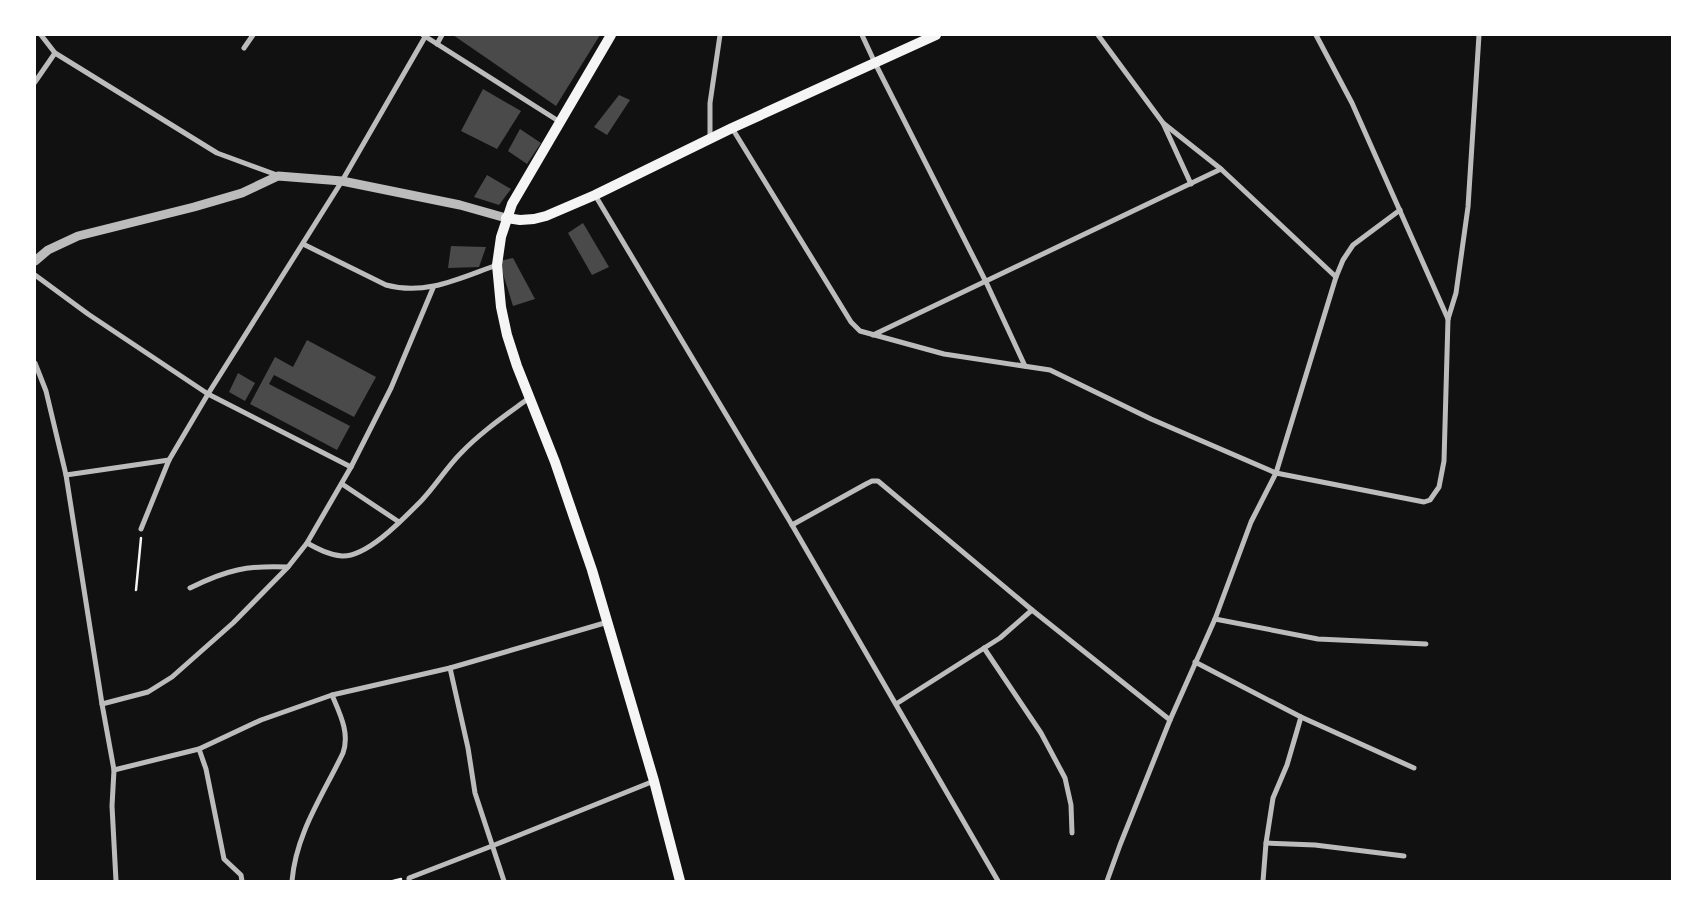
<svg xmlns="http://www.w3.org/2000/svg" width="1707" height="916" font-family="Figtree,sans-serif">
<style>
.building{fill:#4a4a4a}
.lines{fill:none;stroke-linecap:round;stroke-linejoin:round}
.path{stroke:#f5f5f5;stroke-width:2.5}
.minor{stroke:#bcbcbc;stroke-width:5}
.tertiary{stroke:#bcbcbc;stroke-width:9}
.secondary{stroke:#f5f5f5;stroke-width:10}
</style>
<rect width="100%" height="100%" fill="#111"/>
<g class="building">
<polygon points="453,35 600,35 556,106"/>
<polygon points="483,89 521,111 497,149 461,131"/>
<polygon points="619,95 630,100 607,135 594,127"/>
<polygon points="520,129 541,143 527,164 508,151"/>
<polygon points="487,175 511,189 499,205 474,197"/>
<polygon points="583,223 609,267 592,275 568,233"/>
<polygon points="451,246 486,247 479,267 448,268"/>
<polygon points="513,258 535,299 513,306 499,261"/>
<polygon points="307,340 376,377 354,417 274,375 269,384 350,426 337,450 250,404 275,357 293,367"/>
<polygon points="238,373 255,383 245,401 229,392"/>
</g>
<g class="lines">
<g class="path">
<polyline points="136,590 141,538"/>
<polyline points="393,881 401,879"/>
</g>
<g class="minor">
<polyline points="41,35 55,53 217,153 277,175"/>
<polyline points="423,35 560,122"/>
<polyline points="862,35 875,63 986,282 1025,366"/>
<polyline points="1098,35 1163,123 1191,184"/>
<polyline points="1316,35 1352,103 1448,319"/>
<polyline points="437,44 442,35"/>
<polyline points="244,48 253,35"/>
<polyline points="35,82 55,53"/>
<polyline points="1163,123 1221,169 1336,277"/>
<polyline points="732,128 851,322 860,331 944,354 1050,370 1151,419 1276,473 1424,502 1430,500 1439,487 1444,461 1448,319 1456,293 1468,207 1479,35"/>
<polyline points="710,138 710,103 720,35"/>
<polyline points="595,195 792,525 998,881"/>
<path d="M 303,244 L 386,285 C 426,296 460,278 497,265"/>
<polyline points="35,275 88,314 208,394 351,467"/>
<polyline points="873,335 1221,169"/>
<polyline points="35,363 46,391 66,475 102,704 114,770 112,806 116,881"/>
<polyline points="66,475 169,460"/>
<polyline points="342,484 399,522"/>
<polyline points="792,525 866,484 872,481 878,481 1032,610 1170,720"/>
<polyline points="141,529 169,460 208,394 342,181 425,37"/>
<path d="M 307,543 C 318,549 329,555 342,556 C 368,557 405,517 422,500 C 436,485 447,467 461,453 C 481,432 506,415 529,398"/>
<path d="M 190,588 C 226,570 248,565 288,567"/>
<polyline points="1215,619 1318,639 1426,644"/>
<polyline points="984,648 1041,733 1065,778 1071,805 1072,833"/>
<polyline points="1195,662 1301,717 1414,768"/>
<polyline points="450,668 468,748 475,793 504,881"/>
<polyline points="102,704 148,692 172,677 233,623 288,567 307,543 351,467 391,388 433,288"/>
<polyline points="896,704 1000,638 1032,610"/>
<polyline points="199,749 206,769 224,859 241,875 242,881"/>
<polyline points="114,770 199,749 261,720 332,695 450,668 608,622"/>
<polyline points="1266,843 1315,845 1404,856"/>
<path d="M 292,881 C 296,833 323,795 343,753 C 350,733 340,714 332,695"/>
<polyline points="409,881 409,878 492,846 654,781"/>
<polyline points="1107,881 1120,845 1170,720 1215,619 1251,522 1276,473 1336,277 1343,260 1353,245 1400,210"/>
<polyline points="1263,881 1266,843 1273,798 1287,765 1301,717"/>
</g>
<polyline class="tertiary" points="35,261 48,250 78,236 194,207 242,193 278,176 342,181 460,205 506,218"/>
<g class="secondary">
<polyline points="611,35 512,204 501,237 497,265 501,307 507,335 517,366 555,462 592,570 654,781 680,881"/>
<polyline points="506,218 520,220 534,219 546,216 595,195 732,128 936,35"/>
</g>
</g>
<rect width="1707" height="916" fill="none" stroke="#ffffff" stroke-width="72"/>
</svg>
